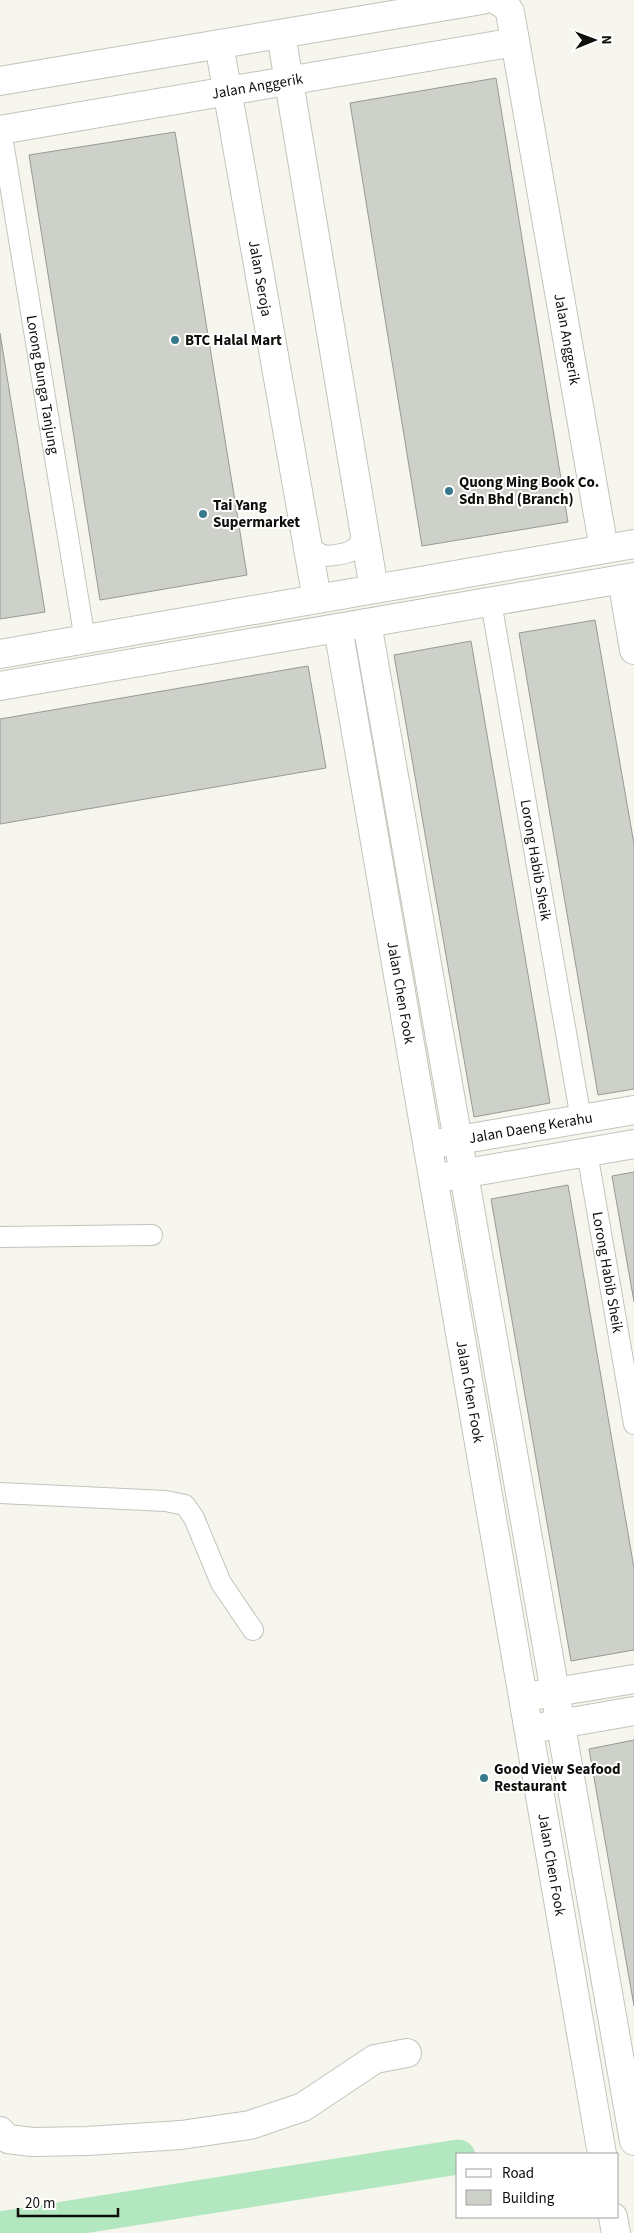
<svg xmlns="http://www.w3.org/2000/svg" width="634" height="2233" font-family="'Source Sans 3',sans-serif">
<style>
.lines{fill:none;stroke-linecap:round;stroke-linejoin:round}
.canal{stroke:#b3e7bf;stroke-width:35}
.building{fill:#cdd1ca;stroke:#979a94}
.service-casing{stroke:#c4c4bc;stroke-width:22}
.minor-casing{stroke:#c4c4bc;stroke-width:30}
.service{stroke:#fff;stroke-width:20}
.minor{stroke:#fff;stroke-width:28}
.poi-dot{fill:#37798b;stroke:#fff;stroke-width:2}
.labels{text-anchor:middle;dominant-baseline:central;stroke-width:4;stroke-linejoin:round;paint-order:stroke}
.street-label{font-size:15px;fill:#0e0e0b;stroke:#fff}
.poi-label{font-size:15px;font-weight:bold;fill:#0e0e0b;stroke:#fff;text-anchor:start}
</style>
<rect width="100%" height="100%" fill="#f6f6ee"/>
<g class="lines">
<polyline class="canal" points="0,2229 458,2157"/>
</g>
<g class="building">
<polygon points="496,78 568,522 422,546 350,103"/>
<polygon points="175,132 247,575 100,600 29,155"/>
<polygon points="0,333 45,612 0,619"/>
<polygon points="595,620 634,844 634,1089 598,1095 519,633"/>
<polygon points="471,641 550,1103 474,1117 394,655"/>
<polygon points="308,666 326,768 0,824 0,719"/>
<polygon points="634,1172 634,1302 612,1176"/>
<polygon points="568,1185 634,1568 634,1650 571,1661 491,1199"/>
<polygon points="634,1740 634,2006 589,1749"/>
</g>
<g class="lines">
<g class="service-casing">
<g id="service">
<path id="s1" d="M 1,130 L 85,640"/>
<path d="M 307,546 L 324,556 C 344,555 360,553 365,531"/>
<path id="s2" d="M 491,602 L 581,1119"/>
<path id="s3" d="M 587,1152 L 634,1424"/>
<polyline points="0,1237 152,1235"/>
<polyline points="0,1493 166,1501 185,1505 194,1518 221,1583 253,1630"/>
</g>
</g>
<g class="minor-casing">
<g id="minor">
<path id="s4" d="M 496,0 L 506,6 L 510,12 L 604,549"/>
<polyline points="281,34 374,589"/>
<path id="s5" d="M 219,44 L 317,599"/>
<polyline points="0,81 482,0"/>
<path id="s6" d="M 0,130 L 515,42"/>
<polyline points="622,579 634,650"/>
<polyline points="367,623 634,2141"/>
<path id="s7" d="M 338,628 L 602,2154"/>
<polyline points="0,654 634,544"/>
<polyline points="0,686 634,577"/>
<path id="s8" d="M 441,1143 L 634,1110"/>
<polyline points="444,1177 634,1144"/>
<polyline points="537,1695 634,1679"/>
<polyline points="542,1727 634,1711"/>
<polyline points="0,2131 8,2139 32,2142 87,2141 181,2135 250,2125 303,2107 375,2059 407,2053"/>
<polyline points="613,2217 616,2233"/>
</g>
</g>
<use href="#service" class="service"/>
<use href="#minor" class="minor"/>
</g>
<g class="poi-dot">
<circle cx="175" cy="340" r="5"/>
<circle cx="449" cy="491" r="5"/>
<circle cx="203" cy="514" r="5"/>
<circle cx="484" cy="1778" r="5"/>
</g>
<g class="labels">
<g class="street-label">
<text stroke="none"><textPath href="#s6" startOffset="261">Jalan Anggerik</textPath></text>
<text stroke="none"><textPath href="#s5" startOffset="238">Jalan Seroja</textPath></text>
<text stroke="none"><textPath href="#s4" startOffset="351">Jalan Anggerik</textPath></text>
<text stroke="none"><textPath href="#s1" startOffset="258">Lorong Bunga Tanjung</textPath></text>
<text stroke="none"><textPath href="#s2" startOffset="262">Lorong Habib Sheik</textPath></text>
<text stroke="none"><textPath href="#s7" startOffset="370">Jalan Chen Fook</textPath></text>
<text stroke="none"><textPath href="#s8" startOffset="91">Jalan Daeng Kerahu</textPath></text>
<text stroke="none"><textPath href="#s3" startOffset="122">Lorong Habib Sheik</textPath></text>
<text stroke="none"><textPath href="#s7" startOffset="775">Jalan Chen Fook</textPath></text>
<text stroke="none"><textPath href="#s7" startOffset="1255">Jalan Chen Fook</textPath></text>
</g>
<g class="poi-label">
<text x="185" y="340">BTC Halal Mart</text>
<text x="459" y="482">Quong Ming Book Co.<tspan x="459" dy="17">Sdn Bhd (Branch)</tspan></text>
<text x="213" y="505">Tai Yang<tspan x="213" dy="17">Supermarket</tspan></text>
<text x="494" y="1769">Good View Seafood<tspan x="494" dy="17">Restaurant</tspan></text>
</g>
</g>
<rect x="456" y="2153" width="162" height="65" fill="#ffffff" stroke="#9f9f9d"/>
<rect x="466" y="2169" width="25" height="8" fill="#ffffff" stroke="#9f9f9d"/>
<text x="502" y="2178" font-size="15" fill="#0e0e0b">Road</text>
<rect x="466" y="2190" width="25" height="15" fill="#cdd1ca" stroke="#9f9f9d"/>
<text x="502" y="2203" font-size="15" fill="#0e0e0b">Building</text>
<g transform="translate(594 40) rotate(89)" stroke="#ffffff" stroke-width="4" paint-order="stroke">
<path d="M0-4L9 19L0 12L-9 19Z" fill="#0e0e0b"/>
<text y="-8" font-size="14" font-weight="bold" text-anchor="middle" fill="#0e0e0b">N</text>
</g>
<path d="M18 2208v8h100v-8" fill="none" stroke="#0e0e0b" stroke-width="2.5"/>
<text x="25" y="2208" font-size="15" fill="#0e0e0b" stroke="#ffffff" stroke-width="4" paint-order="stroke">20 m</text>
</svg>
